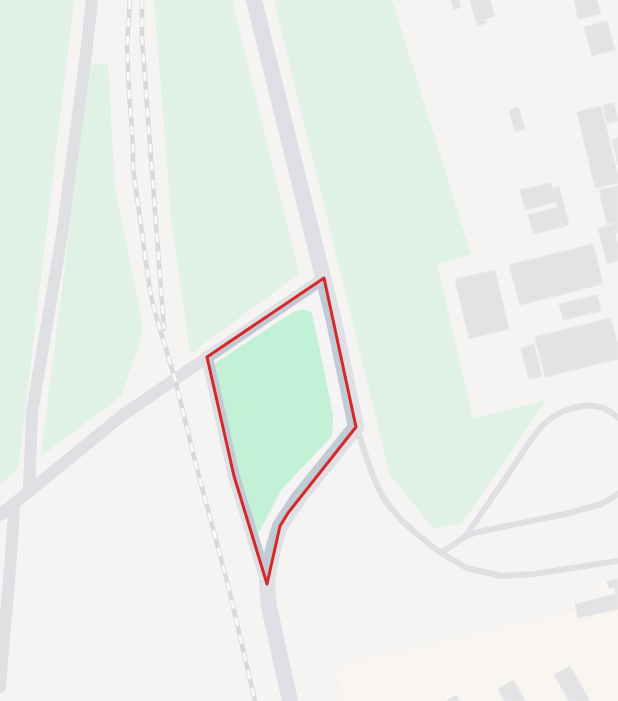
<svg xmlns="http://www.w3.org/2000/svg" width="618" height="701" font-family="Mulish,sans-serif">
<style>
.commercial{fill:#fdf9ef}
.green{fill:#c3f1d5}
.building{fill:#cdcfd5;stroke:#d7d9de}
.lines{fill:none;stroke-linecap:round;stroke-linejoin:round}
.lane{stroke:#c1cad2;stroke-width:6}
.street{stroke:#c1cad2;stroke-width:12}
.secondary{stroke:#c1cbd6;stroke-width:16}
.rail-casing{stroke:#b5b8bd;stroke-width:4.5}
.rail{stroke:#fff;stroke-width:3;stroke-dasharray:9;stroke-linecap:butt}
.marked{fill:none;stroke:#d62828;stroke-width:3;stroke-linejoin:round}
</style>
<rect width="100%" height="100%" fill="#f5f3f3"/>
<polygon class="commercial" points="618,578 618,701 345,701 336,667 574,611 572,602 601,595 598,583"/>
<g class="green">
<polygon points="0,0 74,0 18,470 0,484"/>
<polygon points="154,0 232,0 299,274 190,354 172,226"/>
<polygon points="274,0 392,0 471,254 437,264 473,419 546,400 462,523 433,528 390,475"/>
<polygon points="108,64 115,188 141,316 142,332 139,346 121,396 41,456 90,65"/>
<polygon points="303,309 312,313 333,414 332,436 281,490 259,532 253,532 214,364 293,312"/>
</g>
<g class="building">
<polygon points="451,0 459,0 461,7 454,10"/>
<polygon points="473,0 490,0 495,16 476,21 470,1"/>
<polygon points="574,0 597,0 601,14 578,19"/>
<polygon points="486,20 487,23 477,26 476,22"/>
<polygon points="607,21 615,50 592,56 584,27"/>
<polygon points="614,103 618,121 607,123 603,105"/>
<polygon points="601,106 618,176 618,183 595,188 577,112"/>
<polygon points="518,107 525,129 515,132 509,110"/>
<polygon points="618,138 618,165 612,140"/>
<polygon points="551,183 556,202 525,210 520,190"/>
<polygon points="559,186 569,225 562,227 553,188"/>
<polygon points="618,186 618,222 607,224 599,190"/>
<polygon points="557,207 562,227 533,234 528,215"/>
<polygon points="618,223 618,233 615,233 618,246 618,261 607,264 598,228"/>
<polygon points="593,244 603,284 520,305 509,265"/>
<polygon points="495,270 509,329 469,339 455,279"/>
<polygon points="597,295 601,311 563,320 559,304"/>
<polygon points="611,318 618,345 618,359 545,377 535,337"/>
<polygon points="534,344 542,376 529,379 521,348"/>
<polygon points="618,579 618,609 578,618 575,604 616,594 614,587 609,588 607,581"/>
<polygon points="570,666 590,701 569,701 554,675"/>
<polygon points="513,680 526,701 505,701 498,689"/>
<polygon points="456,695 460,701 446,701"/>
</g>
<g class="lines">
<g class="lane">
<path d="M 357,429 C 365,452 372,479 385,500 C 400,522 421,538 441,553 L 466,536 L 478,532 L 565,514 L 602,504 L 618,494"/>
<path d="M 466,536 C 480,515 495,494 509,473 C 531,442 541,412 582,406 C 596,404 608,408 618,418"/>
<polyline points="441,553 467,568 501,576 534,574 618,561"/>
</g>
<g class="street">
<polyline points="207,357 234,476 266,580"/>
<polyline points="29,491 32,412 62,235 86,54 92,0"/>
<polyline points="0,515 124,414 324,278"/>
<path d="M 0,687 C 4,626 12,565 14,504"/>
</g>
<polyline class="secondary" points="254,0 334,321 356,427 300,496 280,526 274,546 269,568 267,584 269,607 290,701"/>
<g class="rail-casing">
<g id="rail">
<polyline points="130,0 127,47 129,91 133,146 133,168 150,291 154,309 175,379 195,461 229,589 255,701"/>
<polyline points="142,0 142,39 164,329"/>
</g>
</g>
<use href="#rail" class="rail"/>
</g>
<path d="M0 0H618V701H0ZM 324,278 L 356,427 L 288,513 L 280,526 L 267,584 L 234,476 L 207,357 Z" fill="#f5f3f3" fill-opacity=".55" fill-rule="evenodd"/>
<path class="marked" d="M 324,278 L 356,427 L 288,513 L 280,526 L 267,584 L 234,476 L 207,357 Z"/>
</svg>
